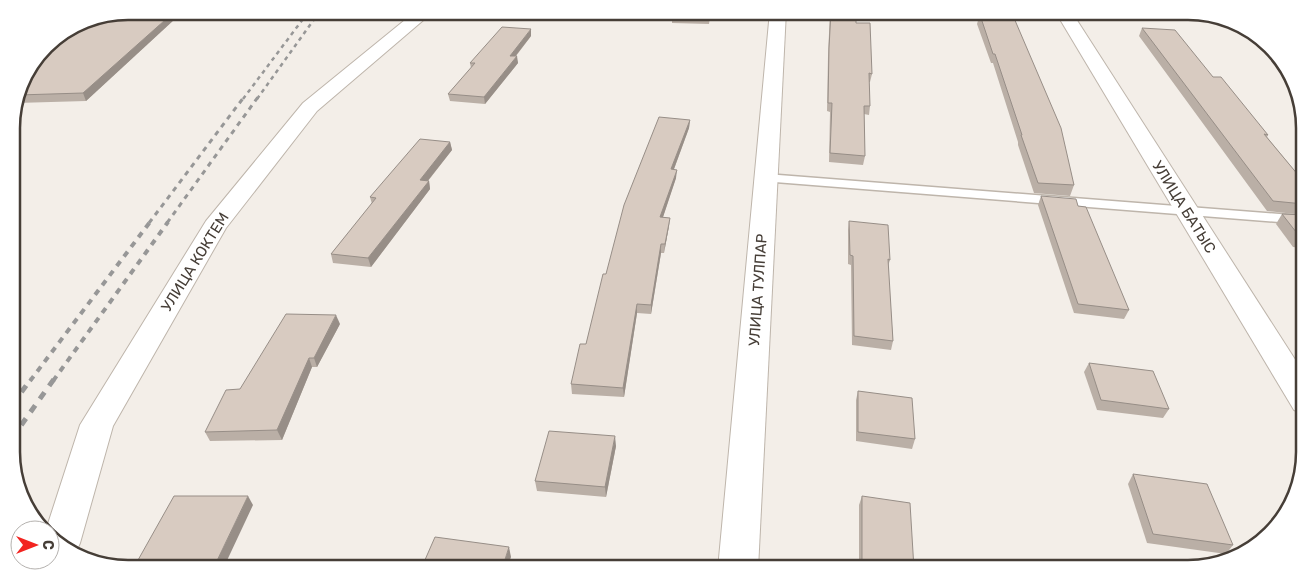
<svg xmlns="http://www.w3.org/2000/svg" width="1316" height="580" font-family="Rubik,sans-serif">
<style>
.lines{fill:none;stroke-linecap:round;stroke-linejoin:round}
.lane-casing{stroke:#beb5ab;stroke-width:3}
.street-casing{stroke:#beb5ab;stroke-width:2}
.lane{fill:#fff;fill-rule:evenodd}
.street{fill:#fff;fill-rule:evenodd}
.rail-far3{stroke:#979797;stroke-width:2.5;stroke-dasharray:4 4;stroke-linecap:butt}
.rail-far2{stroke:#979797;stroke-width:3;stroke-dasharray:5 5;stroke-linecap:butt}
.rail-far1{stroke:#979797;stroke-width:4;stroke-dasharray:6 6;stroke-linecap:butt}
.rail{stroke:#979797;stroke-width:5;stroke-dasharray:8 8;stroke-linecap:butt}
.wall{fill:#baafa6}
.shaded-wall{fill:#978e87}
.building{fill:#d8cbc1;stroke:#978e87}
.labels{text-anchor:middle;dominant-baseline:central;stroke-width:4;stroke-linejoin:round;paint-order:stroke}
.street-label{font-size:15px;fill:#463e37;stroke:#fff}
.rim{fill:none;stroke:#463e37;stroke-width:2.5}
</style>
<rect width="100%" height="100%" fill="#f3eee8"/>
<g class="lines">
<g class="lane-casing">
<polygon id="lane" points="766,174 1304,216 1304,224 761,181 759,178 761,175"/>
</g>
<g class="street-casing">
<g id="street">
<polygon points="416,11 434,11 317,111 226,228 113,426 80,543 75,554 50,534 50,530 46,530 80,425 206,221 303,103"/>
<polygon points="770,11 786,11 758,569 718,569"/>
<polygon points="1055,11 1071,11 1305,375 1305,414 1294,410"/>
</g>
</g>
<use href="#lane" class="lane"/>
<use href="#street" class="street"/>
<g class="rail-far3">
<polyline points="243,99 309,11"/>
<polyline points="257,99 320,11"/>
</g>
<g class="rail-far2">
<polyline points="149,223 244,97"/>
<polyline points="167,223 258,97"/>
</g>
<g class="rail-far1">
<polyline points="30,381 150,222"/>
<polyline points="53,381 168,222"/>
</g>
<g class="rail">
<polyline points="12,405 31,379"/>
<polyline points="12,438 54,379"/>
</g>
</g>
<g class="wall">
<polygon points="711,11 709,24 672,23 672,16"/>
<polygon points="830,11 856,11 856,23 872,74 870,82 869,82 870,106 869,115 864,114 865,156 863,165 829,162 830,112 827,111 828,56"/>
<polygon points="977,11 1011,11 1074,185 1070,196 1034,193 1018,145 1018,142 993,63 991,63 977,24 979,17"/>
<polygon points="176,18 86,101 16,103 23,76"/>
<polygon points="1142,28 1213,77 1268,135 1267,137 1304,182 1304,215 1267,211 1139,36"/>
<polygon points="531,36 516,56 518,63 485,104 450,101 448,94 471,68 470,63"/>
<polygon points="690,120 689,128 674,169 676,178 663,217 669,226 664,253 661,253 651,314 637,313 624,397 572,394 571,384 586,344 606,274"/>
<polygon points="450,142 452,150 428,181 429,181 430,189 371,267 333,263 331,254 372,204 370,197"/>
<polygon points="1041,196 1078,206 1129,310 1124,319 1074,313 1038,205"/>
<polygon points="1282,214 1304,215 1304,248 1293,247 1276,224"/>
<polygon points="849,221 890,260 888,266 893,341 891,350 852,345 851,265 848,264 848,230"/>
<polygon points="340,324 317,367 312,367 282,440 210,441 205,432"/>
<polygon points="1089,363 1169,409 1163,418 1097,410 1084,372"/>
<polygon points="858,391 915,439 912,449 856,441 856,400"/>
<polygon points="616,446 606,497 537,491 535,481"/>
<polygon points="1133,474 1233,545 1226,554 1147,543 1128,484"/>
<polygon points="862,496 914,569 859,569 859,505"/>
</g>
<g class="shaded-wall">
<polygon points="174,12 176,18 86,101 83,93"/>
<polygon points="531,29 531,36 510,63 510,56"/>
<polygon points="517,56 518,63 485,104 484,97"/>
<polygon points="690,120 689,128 671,177 671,169"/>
<polygon points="450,142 452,150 422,188 420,180"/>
<polygon points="677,170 676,178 660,226 660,217"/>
<polygon points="429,181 430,189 371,267 368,258"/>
<polygon points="670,218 669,226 664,253 665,244"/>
<polygon points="661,244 661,253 651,314 651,305"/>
<polygon points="637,304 637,313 624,397 623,388"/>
<polygon points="336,315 340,324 317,367 314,358"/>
<polygon points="309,358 312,367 282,440 277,430"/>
<polygon points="615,436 616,446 606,497 605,487"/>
<polygon points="248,496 253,505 223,569 213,569"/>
<polygon points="509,547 511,557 507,569 502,569"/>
</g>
<g class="building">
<polygon points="675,11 710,11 709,17 672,16"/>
<polygon points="831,11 856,11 856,23 870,23 872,74 869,73 870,106 864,106 865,156 830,153 832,103 828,103 829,48"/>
<polygon points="982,11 1011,11 1061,128 1074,185 1038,183 1021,135 1022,135 995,54 993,54 980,15 984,15"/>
<polygon points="174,12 83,93 18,95 23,76 51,40 84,20 120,13"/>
<polygon points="502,27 531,29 510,56 517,56 484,97 448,94 475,63 470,63"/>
<polygon points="1142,28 1175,30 1213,77 1221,77 1268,135 1264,134 1304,182 1304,204 1273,201"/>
<polygon points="659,117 690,120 671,169 677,170 660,217 670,218 665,244 661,244 651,305 637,304 623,388 571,384 580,344 586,344 603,274 606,274 624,205"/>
<polygon points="420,139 450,142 420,180 429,181 368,258 331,254 376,198 370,197"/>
<polygon points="1041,196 1076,199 1078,206 1086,207 1129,310 1078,304"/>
<polygon points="1282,214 1304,215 1304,237 1300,237"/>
<polygon points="849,221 888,225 890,260 888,259 893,341 854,336 853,256 850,255"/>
<polygon points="286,314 336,315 314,358 309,358 277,430 205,432 226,390 240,389"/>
<polygon points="1089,363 1153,371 1169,409 1101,400"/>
<polygon points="858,391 912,398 915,439 858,432"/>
<polygon points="549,431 615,436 605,487 535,481"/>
<polygon points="1133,474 1207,484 1233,545 1153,534"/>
<polygon points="174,496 248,496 213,569 133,569"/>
<polygon points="862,496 910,503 914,569 881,569 862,566"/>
<polygon points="435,537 509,547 502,569 421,569"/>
</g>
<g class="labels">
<g class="street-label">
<text transform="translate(1184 207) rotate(58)">УЛИЦА БАТЫС</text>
<text transform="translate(195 262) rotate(-58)">УЛИЦА КОКТЕМ</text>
<text transform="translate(758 290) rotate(-86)">УЛИЦА ТУЛПАР</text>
</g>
</g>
<path d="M0 0H1316V580H0ZM128 20H1188A108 108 0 0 1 1296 128V452A108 108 0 0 1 1188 560H128A108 108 0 0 1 20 452V128A108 108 0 0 1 128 20Z" fill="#fff" fill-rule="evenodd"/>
<path class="rim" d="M128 20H1188A108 108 0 0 1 1296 128V452A108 108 0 0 1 1188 560H128A108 108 0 0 1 20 452V128A108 108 0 0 1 128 20Z"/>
<g transform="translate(35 545) rotate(90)"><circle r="24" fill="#ffffff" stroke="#b5b2af"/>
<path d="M0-4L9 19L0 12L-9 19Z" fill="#f22420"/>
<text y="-8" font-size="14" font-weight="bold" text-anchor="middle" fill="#463e37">С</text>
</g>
</svg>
